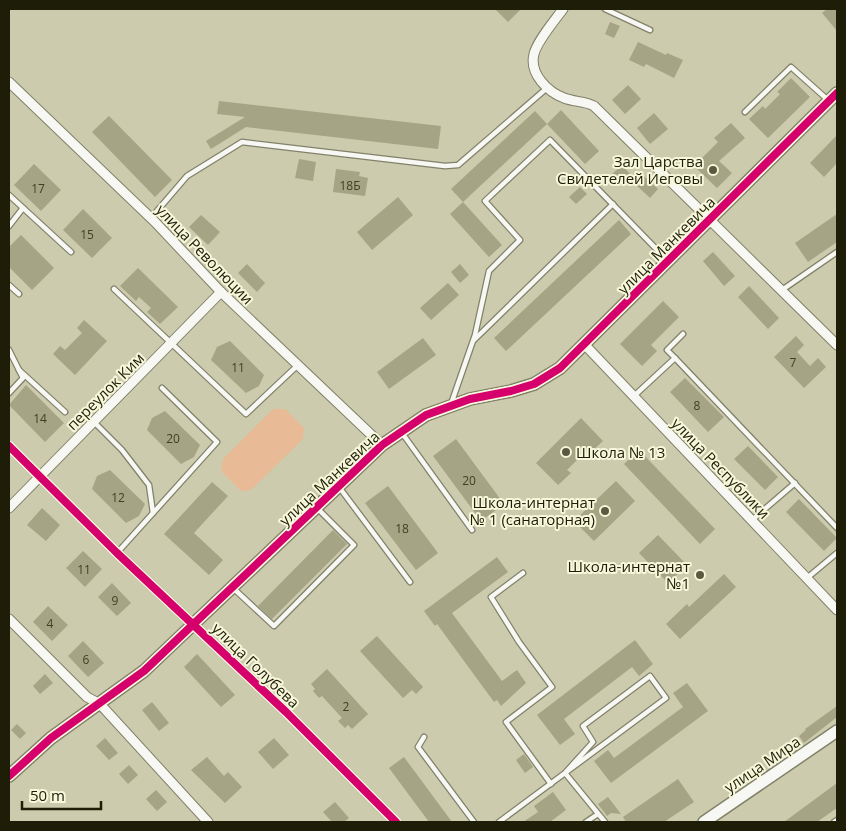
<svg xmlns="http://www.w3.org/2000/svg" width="846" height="831" font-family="'Open Sans',sans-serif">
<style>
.green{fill:#e8ba95}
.building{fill:#a5a485}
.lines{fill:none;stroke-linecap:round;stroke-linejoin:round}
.service-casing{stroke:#82816a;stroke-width:7}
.minor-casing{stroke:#82816a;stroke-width:11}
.tertiary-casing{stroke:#82816a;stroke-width:14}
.service{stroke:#f7f7f3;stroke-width:4.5}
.minor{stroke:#f7f7f3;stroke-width:9}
.tertiary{stroke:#f7f7f3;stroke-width:11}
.cycleway-casing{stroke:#f7f7db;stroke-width:11}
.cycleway{stroke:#d6006c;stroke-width:8}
.poi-dot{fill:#5b5a41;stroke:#f7f7db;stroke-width:2}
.labels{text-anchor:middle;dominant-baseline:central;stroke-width:4;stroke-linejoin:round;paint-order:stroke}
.number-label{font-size:12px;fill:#403f26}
.poi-label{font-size:15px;fill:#1e1d07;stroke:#f7f7db;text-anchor:end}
.street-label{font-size:15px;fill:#1e1d07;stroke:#f7f7db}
</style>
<rect width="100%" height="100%" fill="#cccbad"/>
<polygon class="green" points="273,409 285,409 304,428 303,439 251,490 241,491 221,471 223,459"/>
<g class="building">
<polygon points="495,9 521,9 508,22"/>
<polygon points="827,9 837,9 837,31 822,13"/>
<polygon points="610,22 620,26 614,38 605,34"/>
<polygon points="638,42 666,55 667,53 683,60 674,78 646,64 644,67 629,60"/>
<polygon points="791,78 810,97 768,138 749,119 763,106 765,109 780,94 777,92"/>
<polygon points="628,85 641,99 625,114 612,100"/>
<polygon points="219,101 441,126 438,149 246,127 211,149 206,141 245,117 217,114"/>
<polygon points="561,110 599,151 585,164 547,124"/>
<polygon points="535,111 547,124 463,202 451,189"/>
<polygon points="654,113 668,129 650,144 637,128"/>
<polygon points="109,116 172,180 155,197 92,132"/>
<polygon points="731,123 745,138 719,161 732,173 717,188 694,166 718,142 714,138"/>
<polygon points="837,135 837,163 824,177 810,163"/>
<polygon points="299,159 316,162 313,181 295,178"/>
<polygon points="34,164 61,190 41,211 14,185"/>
<polygon points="622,165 631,175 620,185 611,175"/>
<polygon points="336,169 360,172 359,176 368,178 365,196 333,192"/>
<polygon points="642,174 658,189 650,198 634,183"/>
<polygon points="580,187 587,194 576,204 569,197"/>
<polygon points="398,197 413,215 372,250 357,232"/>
<polygon points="463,202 502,245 489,257 450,214"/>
<polygon points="83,209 112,238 92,258 63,230"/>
<polygon points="837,214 837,242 808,262 795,243"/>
<polygon points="201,215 220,232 208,245 189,227"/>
<polygon points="619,220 631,234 506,351 494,338"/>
<polygon points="21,235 54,268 32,290 9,267 9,247"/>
<polygon points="713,252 735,276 724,286 703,261"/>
<polygon points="247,264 265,283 257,292 238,273"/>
<polygon points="460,264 469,275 460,283 451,272"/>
<polygon points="138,268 178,307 160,324 147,312 151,308 139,297 136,301 120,286"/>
<polygon points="448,283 459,295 431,320 420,308"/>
<polygon points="749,286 779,318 768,329 738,297"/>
<polygon points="663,301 679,317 651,345 657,351 642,366 620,344"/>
<polygon points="84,320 107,341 75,375 53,354 60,346 65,350 82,333 77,328"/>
<polygon points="796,336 804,345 797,352 810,366 818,358 826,367 804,388 774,357"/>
<polygon points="423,338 436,355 389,389 377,372"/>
<polygon points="230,341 264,375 259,386 246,393 211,360 217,347"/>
<polygon points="685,378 724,417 708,432 670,392"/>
<polygon points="26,385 64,423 45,442 9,405"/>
<polygon points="165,411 200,445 194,457 181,464 147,430 152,418"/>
<polygon points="581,418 603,441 590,453 587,450 567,470 571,473 558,485 536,463"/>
<polygon points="456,439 504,504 481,521 433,456"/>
<polygon points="748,446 778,477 765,490 734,459"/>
<polygon points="639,450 715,529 700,544 624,464"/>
<polygon points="110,470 145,504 139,516 126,523 92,489 97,476"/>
<polygon points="616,481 635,501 594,541 574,521"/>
<polygon points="212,482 228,496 194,533 223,560 209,575 164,534"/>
<polygon points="388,486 438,553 416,570 365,503"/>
<polygon points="799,499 837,538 824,551 786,512"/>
<polygon points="42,508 60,525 46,541 27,525"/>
<polygon points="333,530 347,544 272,619 258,606"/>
<polygon points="658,535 687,565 668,583 639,553"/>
<polygon points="83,551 102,569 85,587 66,568"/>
<polygon points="497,557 508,572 452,613 502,681 517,670 526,683 501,706 497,700 494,702 437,624 435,626 424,611"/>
<polygon points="724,574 736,587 680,639 666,624 687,604 689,607"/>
<polygon points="112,583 131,603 117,616 98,597"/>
<polygon points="48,606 68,625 52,641 33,622"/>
<polygon points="377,636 423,687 416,694 412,690 403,698 360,651"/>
<polygon points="635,640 653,664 639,676 632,667 564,719 575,734 560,745 537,715"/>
<polygon points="83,641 104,663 88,677 68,656"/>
<polygon points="197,654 235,695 221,707 184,667"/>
<polygon points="327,669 368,714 352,729 348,725 345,728 338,721 342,718 322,696 319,698 313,691 315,689 311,684"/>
<polygon points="45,674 53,683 40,694 33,686"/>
<polygon points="687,683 708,711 611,783 594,761 608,750 614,758 683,707 673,693"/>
<polygon points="152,702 169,723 159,731 142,710"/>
<polygon points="837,706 837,717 804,743 799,736 806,730 805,729"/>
<polygon points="17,724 26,733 20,739 11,730"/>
<polygon points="105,738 118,753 109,760 96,746"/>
<polygon points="274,738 289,755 273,769 258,752"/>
<polygon points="524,754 533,767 525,773 516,760"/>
<polygon points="207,757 224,776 228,772 242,787 225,803 191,770"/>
<polygon points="404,757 452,822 429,822 389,768"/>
<polygon points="129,765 138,775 128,784 119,774"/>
<polygon points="678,779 694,802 664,822 626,822 623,817"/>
<polygon points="837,783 837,808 834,810 817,822 784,822"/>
<polygon points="156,790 167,802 157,811 146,799"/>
<polygon points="553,792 566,810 550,822 523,822 538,812 534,806"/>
<polygon points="608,797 621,814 611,813 607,816 598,804"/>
<polygon points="335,802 349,818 344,822 332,822 323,812"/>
</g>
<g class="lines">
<g class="service-casing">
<g id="service">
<polyline points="605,9 650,30"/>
<polyline points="745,112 791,67 828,100"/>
<polyline points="9,195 71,252"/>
<polyline points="151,218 187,176 242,142 445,166 458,165 547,88"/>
<polyline points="9,226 23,208"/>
<polyline points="9,285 19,294"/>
<polyline points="114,289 246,414 298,365"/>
<polyline points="782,290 837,252"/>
<polyline points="474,340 613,204"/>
<polyline points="9,350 23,378 9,393"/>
<polyline points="675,358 837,528"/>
<polyline points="19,370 65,412"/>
<polyline points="634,396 675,358 667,350 683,334"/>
<polyline points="451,404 475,335 489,271 520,240 485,201 550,140 668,261"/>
<polyline points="94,422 122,450 149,485 153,513"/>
<polyline points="402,433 472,530"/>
<polyline points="339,487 410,582"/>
<polyline points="752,520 795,483"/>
<polyline points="117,553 217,442 162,388"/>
<polyline points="523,573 491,597 519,642 552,687 506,722 551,784"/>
<polyline points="807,578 837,553"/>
<polyline points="233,588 274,626 354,545 317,508"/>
<polyline points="424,737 418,747 474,822"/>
<polyline points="499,822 565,773 593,742 583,726 650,676 666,698 565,773 605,822"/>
<polyline points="586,822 598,814"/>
<polyline points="834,822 837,820"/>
</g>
</g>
<g class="minor-casing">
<g id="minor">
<path d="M 563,9 C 555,20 537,41 534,54 C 529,74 548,92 564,98 C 574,102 585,101 594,106 L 837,345"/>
<polyline points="9,82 155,222 221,292 382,445"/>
<polyline points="585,345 837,610"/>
<polyline points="9,446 117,553 286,712 396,822"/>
<polyline points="9,508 221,292"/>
<polyline points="9,619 87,697 100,704 208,822"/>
</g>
</g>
<g class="tertiary-casing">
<g id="tertiary">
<polyline points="9,776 51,738 144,671 382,445 426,415 470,399 511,391 534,384 560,368 837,93"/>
<polyline points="704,822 837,731"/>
</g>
</g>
<use href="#service" class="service"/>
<use href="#minor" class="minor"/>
<use href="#tertiary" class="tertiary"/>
<g class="cycleway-casing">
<g id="cycleway">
<polyline points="9,446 117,553 286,712 396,822"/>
<polyline points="9,776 51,738 144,671 382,445 426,415 470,399 511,391 534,384 560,368 837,93"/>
</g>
</g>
<use href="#cycleway" class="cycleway"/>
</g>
<g class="poi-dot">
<circle cx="713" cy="170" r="5"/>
<circle cx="566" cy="452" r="5"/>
<circle cx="605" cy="511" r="5"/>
<circle cx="700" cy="575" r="5"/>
</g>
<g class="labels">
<g class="number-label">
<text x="350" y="185">18Б</text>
<text x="38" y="188">17</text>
<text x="87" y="234">15</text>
<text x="793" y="362">7</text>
<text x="238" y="367">11</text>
<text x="697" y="405">8</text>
<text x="40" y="418">14</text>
<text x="173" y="438">20</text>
<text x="469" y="480">20</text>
<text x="118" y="497">12</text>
<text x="402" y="528">18</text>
<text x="84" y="569">11</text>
<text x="115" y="600">9</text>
<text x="50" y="623">4</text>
<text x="86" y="659">6</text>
<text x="346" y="706">2</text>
</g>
<g class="poi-label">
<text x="703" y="161">Зал Царства<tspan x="703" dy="17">Свидетелей Иеговы</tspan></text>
<text x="576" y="452" text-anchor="start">Школа № 13</text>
<text x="595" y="502">Школа-интернат<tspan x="595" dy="17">№ 1 (санаторная)</tspan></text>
<text x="690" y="566">Школа-интернат<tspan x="690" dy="17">№1</tspan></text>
</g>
<g class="street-label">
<text transform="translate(666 245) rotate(-45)">улица Манкевича</text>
<text transform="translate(205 254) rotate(46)">улица Революции</text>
<text transform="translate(105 391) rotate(-45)">переулок Ким</text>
<text transform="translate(721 468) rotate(46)">улица Республики</text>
<text transform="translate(329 478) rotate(-43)">улица Манкевича</text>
<text transform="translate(256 665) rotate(44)">улица Голубева</text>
<text transform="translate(762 764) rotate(-34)">улица Мира</text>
</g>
</g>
<rect width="846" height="831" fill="none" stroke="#1e1d07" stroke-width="20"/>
<path d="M22 801v8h79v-8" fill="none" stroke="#1e1d07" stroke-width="2.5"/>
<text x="30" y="801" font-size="15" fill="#1e1d07" stroke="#f7f7db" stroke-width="4" paint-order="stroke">50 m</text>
</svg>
